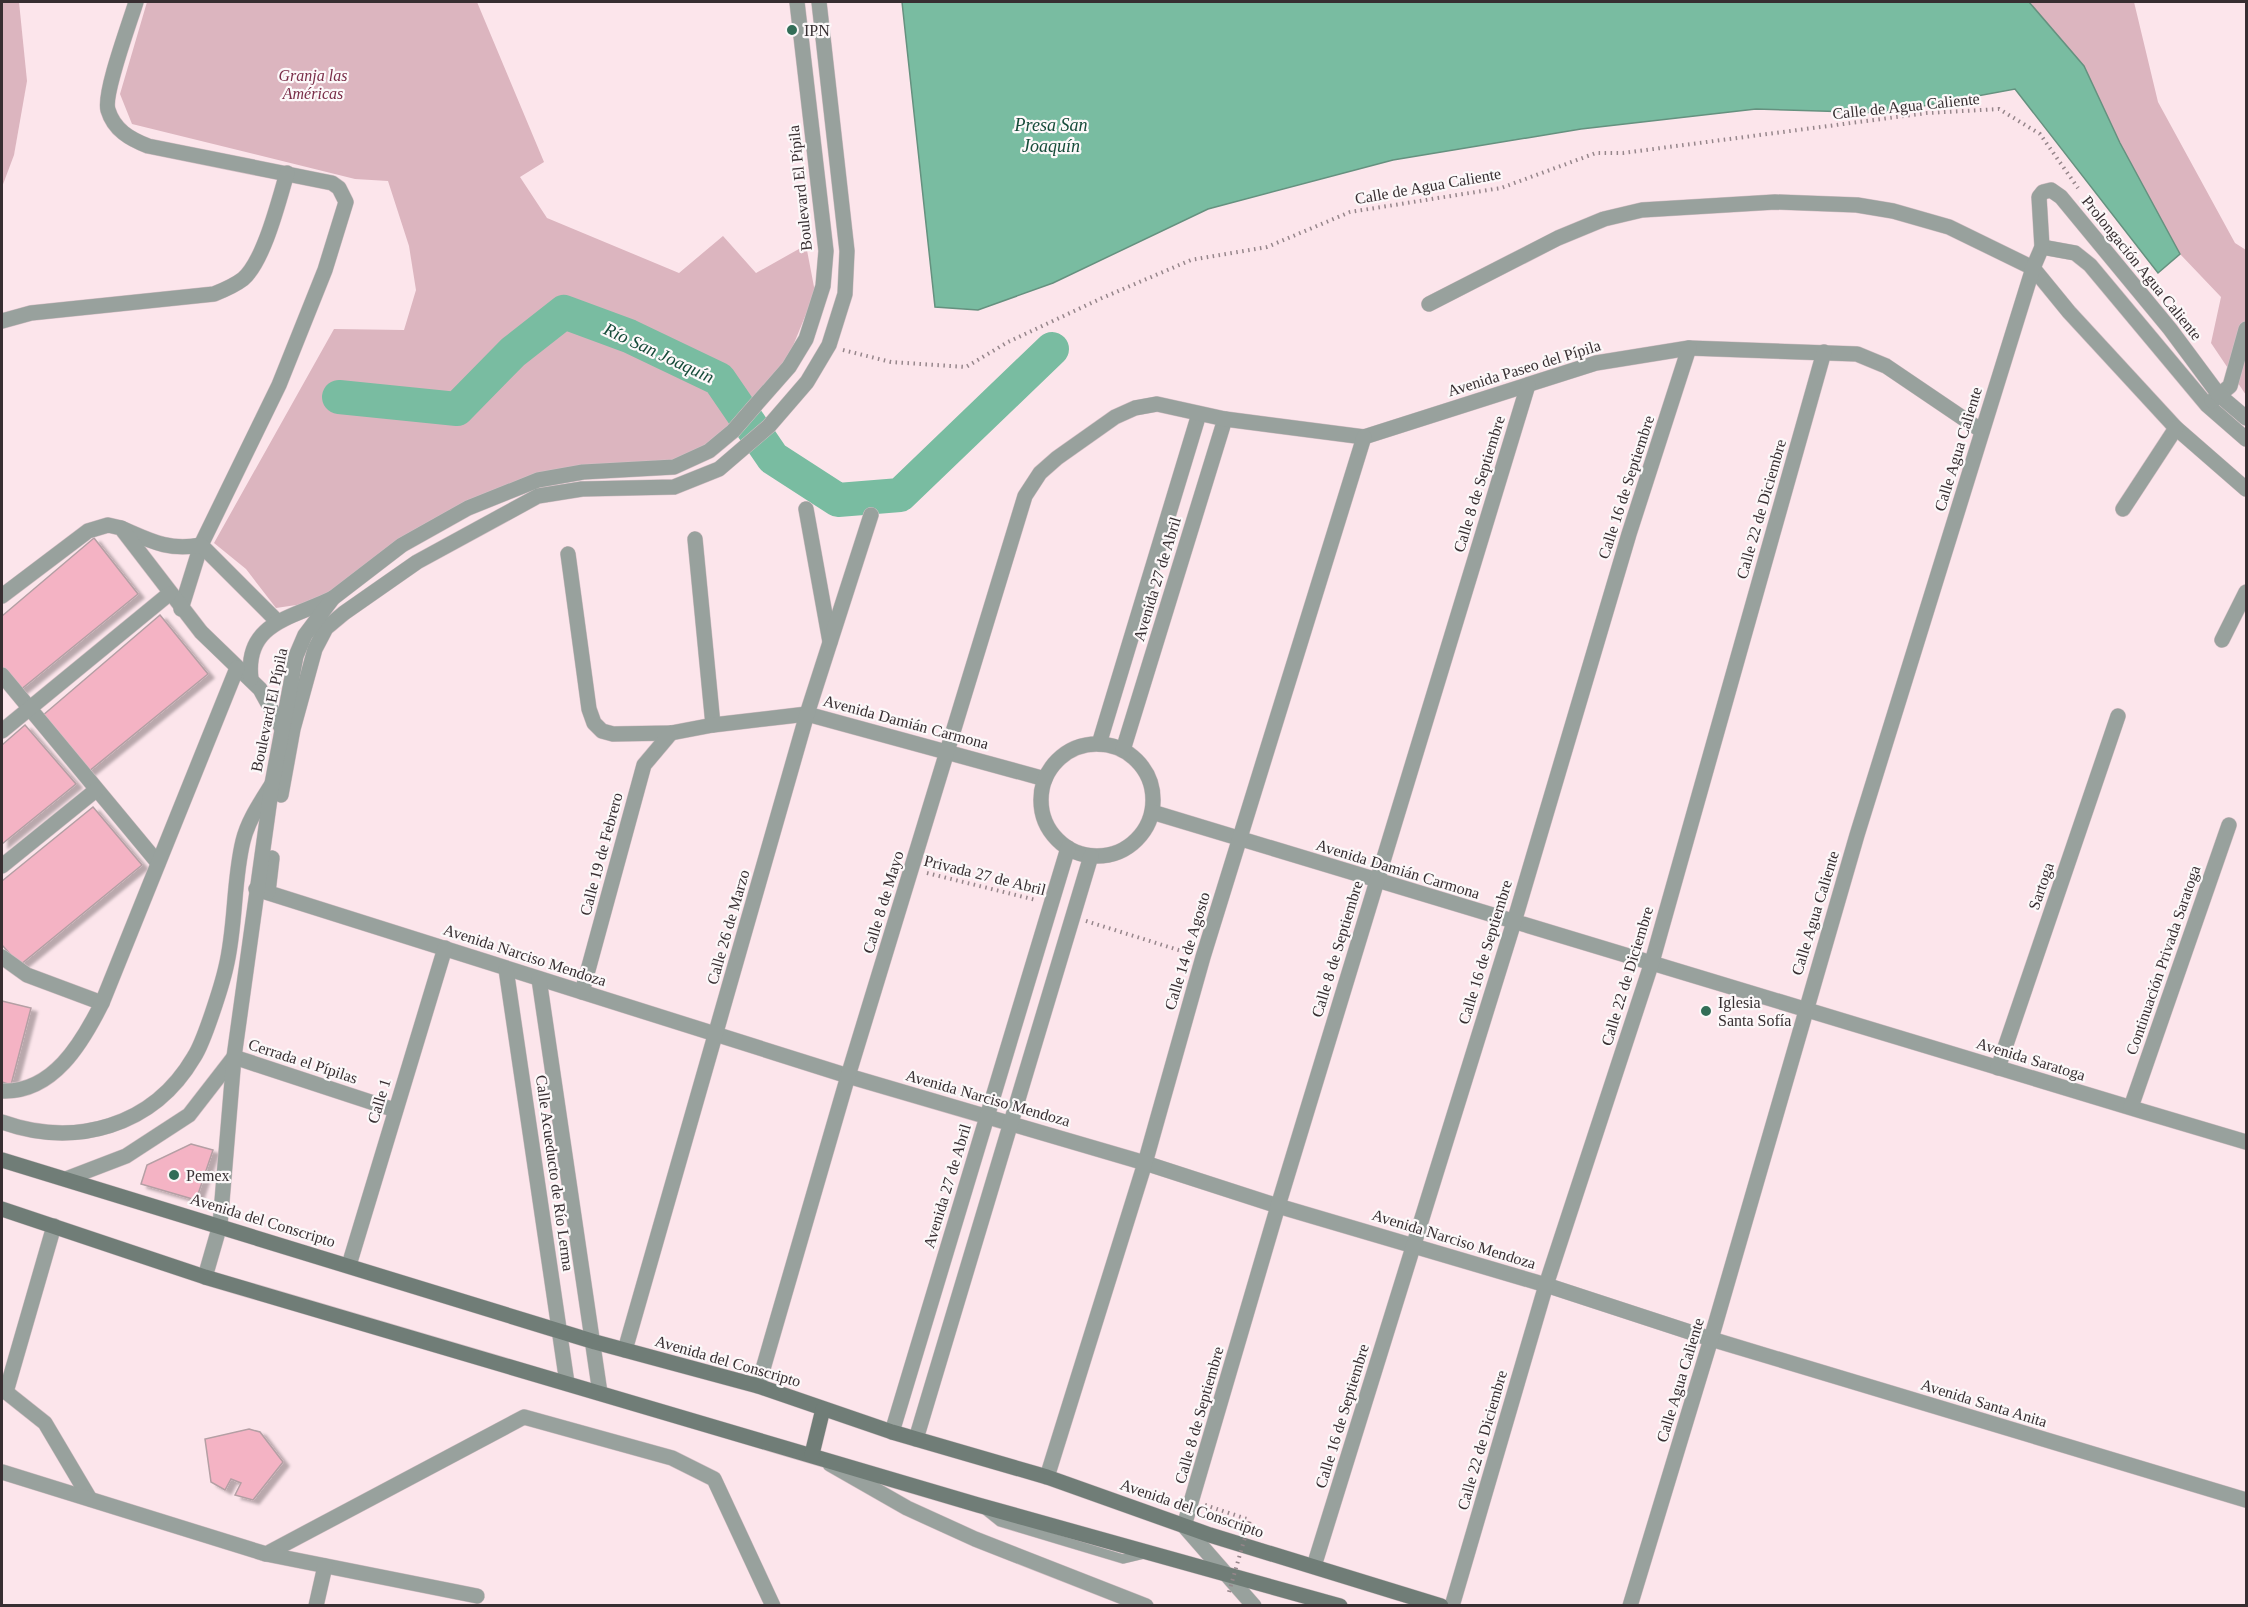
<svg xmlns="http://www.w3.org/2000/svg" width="2248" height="1607" font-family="Georgia,serif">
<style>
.green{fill:#dcb5bf}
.water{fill:#79bca1;stroke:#65917f;stroke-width:1.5}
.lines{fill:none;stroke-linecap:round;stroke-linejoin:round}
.river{stroke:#79bca1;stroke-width:34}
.building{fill:#f4b3c4;stroke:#b49fa4;stroke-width:1.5;filter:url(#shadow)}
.service-casing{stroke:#d5c0c6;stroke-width:10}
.minor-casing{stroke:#d5c0c6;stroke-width:16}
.tertiary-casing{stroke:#d5c0c6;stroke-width:16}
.secondary-casing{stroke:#d5c0c6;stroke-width:16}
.path{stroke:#96868b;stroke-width:4;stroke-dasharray:1.5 4.5;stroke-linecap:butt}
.service{stroke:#98a19d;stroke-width:9}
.minor{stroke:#98a19d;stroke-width:15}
.tertiary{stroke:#98a19d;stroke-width:15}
.secondary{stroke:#707d77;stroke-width:15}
.path-bridge{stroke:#96868b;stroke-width:4;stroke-dasharray:1.5 4.5;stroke-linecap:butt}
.poi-dot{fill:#326d57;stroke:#fcf8f9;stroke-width:2}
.labels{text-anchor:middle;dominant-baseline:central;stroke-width:4.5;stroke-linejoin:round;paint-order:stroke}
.poi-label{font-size:16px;fill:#372e31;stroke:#fcf8f9;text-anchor:start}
.park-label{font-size:16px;font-style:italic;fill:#792d48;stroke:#fcf8f9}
.street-label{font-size:16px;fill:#372e31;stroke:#fcf8f9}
.water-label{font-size:18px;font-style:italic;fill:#154b39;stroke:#fcf8f9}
</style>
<defs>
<filter id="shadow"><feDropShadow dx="6" dy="4" stdDeviation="1.5" flood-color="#0004"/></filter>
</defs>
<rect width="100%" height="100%" fill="#fce5eb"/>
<g class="green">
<polygon points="2,2 19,2 27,81 14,155 2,187"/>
<polygon points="147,2 477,2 544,162 520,177 547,218 679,273 723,236 756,273 806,245 815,292 786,363 717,437 689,455 662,464 550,471 310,603 276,608 246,569 214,543 334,329 404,330 416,290 409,246 388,181 355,179 132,124 120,94"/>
<polygon points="2029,2 2134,2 2158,102 2235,243 2246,250 2246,395 2211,343 2221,297 2180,254 2120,143 2084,66"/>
</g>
<polygon class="water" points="902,2 2029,2 2084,66 2120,143 2180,254 2158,273 2015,89 1885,113 1756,109 1581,129 1393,160 1208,209 1053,283 978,310 935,307"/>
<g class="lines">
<polyline class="river" points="339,397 457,409 513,352 564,312 629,336 719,379 773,458 838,500 900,495 1052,349"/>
</g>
<g class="building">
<polygon points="94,538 138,594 19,691 2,670 2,616"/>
<polygon points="160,615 208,674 88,772 42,716"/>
<polygon points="25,725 76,784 2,844 2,745"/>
<polygon points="93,807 142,865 20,965 2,945 2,881"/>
<polygon points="2,1001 31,1008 11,1085 2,1082"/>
<polygon points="191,1144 213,1150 196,1200 141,1184 147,1165"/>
<polygon points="249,1429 260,1432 283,1462 253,1500 235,1495 241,1483 231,1479 225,1490 211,1482 205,1439"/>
</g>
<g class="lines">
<g class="service-casing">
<polyline id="service" points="985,1510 1000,1522 1123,1559 1144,1554"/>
</g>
<g class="minor-casing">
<g id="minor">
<path d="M 136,2 C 130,22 103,94 108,110 C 114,130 130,139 148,146 L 332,183 L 339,188 L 346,202 L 325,270 L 279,385 L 201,545 L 181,609"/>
<polyline points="2042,247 2075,253 2090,265 2207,405 2246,439"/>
<polyline points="1429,304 1558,238 1604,219 1642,210 1775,202 1857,205 1893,211 1949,227 2033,268 2069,312 2176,428 2246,489"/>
<path d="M 2,321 L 31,313 L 214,294 C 224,290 234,286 243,279 C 264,261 279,200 287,173"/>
<polyline points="2212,401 2230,386 2246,329"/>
<polyline points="806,509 830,642"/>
<polyline points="2123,509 2176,428"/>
<path d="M 121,528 C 151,541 168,551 201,545 L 277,621"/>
<polyline points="695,539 713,725"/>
<polyline points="568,554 589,709 594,723 602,731 613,734 671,733 713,725 807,714 1045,779"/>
<polyline points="2,596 88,531 108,525 121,528 201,632 260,689 281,727 290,728"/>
<polyline points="2222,640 2246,592"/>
<polyline points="2,675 158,863"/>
<path d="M 251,679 C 244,622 293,618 333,598"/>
<polyline points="2,731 169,594"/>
<polyline points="1099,744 1199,414"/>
<circle cx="1097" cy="800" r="56"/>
<polyline points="1123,750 1225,419"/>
<path d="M 1152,812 C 1517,923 1881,1034 2246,1142"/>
<polyline points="2,866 96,790"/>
<polyline points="256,889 848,1076 1145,1163 1278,1206 1546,1285 1711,1339 2246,1500"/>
<polyline points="2,957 27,975 102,1003"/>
<polyline points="506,969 567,1383"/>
<polyline points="539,979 600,1393"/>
<polyline points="582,992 644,765 671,733"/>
<polyline points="234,1057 395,1110"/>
<polyline points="1998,1068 2118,716"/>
<path d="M 2,1091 C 53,1093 82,1043 102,1003 L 237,668"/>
<polyline points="2131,1107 2229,825"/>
<path d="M 2,1122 C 75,1148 153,1127 194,1057 C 204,1042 222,985 226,967 C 236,926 233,882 243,841 C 248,820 261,802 272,784"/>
<polyline points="349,1265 445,948"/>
<polyline points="625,1350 807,714 871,515"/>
<polyline points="758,1386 848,1076 1025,496 1040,473 1057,458 1115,417 1135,408 1157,404 1225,419 1364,437 1596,363 1689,348 1857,354 1886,366 1982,431"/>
<polyline points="2,1392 6,1392 45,1423 90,1499"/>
<polyline points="6,1392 54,1226"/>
<polyline points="892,1432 1068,848"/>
<polyline points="916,1439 1091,856"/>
<polyline points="830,1464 907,1508 975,1539 1146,1606"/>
<polyline points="2,1472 266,1554 524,1417 672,1458 714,1479 773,1606"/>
<polyline points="1047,1477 1145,1163 1203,957 1364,437"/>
<polyline points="266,1554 477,1596"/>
<polyline points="1314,1566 1514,922 1629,534 1689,348"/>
<polyline points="316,1606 325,1566"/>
<polyline points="1254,1606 1184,1526 1278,1206 1528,385"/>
<polyline points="1452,1606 1546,1285 1652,962 1824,352"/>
<polyline points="1630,1606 1711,1339 1857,835 2033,268 2042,247 2039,197 2043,192 2051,190 2061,197 2170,329 2219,395 2246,418"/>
</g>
</g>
<g class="tertiary-casing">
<g id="tertiary">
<polyline points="281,795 293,729 315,649 326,628 344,613 417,562 538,496 582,489 674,487 719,469 769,426 807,382 829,345 845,294 847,251 819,2"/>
<polyline points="268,892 272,858"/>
<polyline points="66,1179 126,1156 189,1115 234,1057"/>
<polyline points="205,1277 220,1225 234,1057 272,784 296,656 305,635 333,598 402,545 468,508 538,480 583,472 674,467 709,451 733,431 753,408 789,367 806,339 823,286 826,251 797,2"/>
</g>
</g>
<g class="secondary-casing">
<g id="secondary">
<polyline points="2,1160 595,1342 758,1386 892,1432 1047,1477 1210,1535 1441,1606"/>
<polyline points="2,1209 205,1277 978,1505 1340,1606"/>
<polyline points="812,1454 823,1409"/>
</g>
</g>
<g class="path">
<polyline points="843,350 891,362 966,367 1008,342 1102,298 1191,260 1267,247 1350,212 1501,188 1596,153 1623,153 1927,113 1999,109 2040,134 2078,188"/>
<polyline points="927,873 1036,900"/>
<polyline points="1086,921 1188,953"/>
<polyline points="1205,1505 1250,1520"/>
</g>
<use href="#service" class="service"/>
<use href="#minor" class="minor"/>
<use href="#tertiary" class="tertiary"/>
<use href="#secondary" class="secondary"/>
<polyline class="path-bridge" points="1229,1592 1250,1520"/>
</g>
<g class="poi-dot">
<circle cx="792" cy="30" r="6"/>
<circle cx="1706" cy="1011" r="6"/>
<circle cx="174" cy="1175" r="6"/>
</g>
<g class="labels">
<g class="poi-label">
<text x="804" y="30">IPN</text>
<text x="1718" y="1002">Iglesia<tspan x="1718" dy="18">Santa Sofía</tspan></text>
<text x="186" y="1175">Pemex</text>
</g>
<g class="park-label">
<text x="313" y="75">Granja las<tspan x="313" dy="18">Américas</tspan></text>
</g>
<g class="street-label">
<text transform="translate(1906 106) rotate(-6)">Calle de Agua Caliente</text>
<text transform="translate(1428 186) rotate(-10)">Calle de Agua Caliente</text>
<text transform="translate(800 188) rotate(-96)">Boulevard El Pípila</text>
<text transform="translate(2142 268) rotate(51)">Prolongación Agua Caliente</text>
<text transform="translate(1524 368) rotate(-17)">Avenida Paseo del Pípila</text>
<text transform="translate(1958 449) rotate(-73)">Calle Agua Caliente</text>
<text transform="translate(1479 484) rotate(-73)">Calle 8 de Septiembre</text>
<text transform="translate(1626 487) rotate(-72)">Calle 16 de Septiembre</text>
<text transform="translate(1761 509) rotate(-74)">Calle 22 de Diciembre</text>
<text transform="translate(1157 579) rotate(-73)">Avenida 27 de Abril</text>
<text transform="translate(269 710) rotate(-78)">Boulevard El Pípila</text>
<text transform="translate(906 722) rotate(15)">Avenida Damián Carmona</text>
<text transform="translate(601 854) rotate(-75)">Calle 19 de Febrero</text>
<text transform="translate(1398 869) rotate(17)">Avenida Damián Carmona</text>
<text transform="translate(985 875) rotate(14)">Privada 27 de Abril</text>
<text transform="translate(2041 886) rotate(-71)">Sartoga</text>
<text transform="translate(883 902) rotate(-73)">Calle 8 de Mayo</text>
<text transform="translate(1815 913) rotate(-73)">Calle Agua Caliente</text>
<text transform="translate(728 927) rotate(-74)">Calle 26 de Marzo</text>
<text transform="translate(1337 949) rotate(-73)">Calle 8 de Septiembre</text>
<text transform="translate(1187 951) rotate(-73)">Calle 14 de Agosto</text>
<text transform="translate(1485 952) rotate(-73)">Calle 16 de Septiembre</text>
<text transform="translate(525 955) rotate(18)">Avenida Narciso Mendoza</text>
<text transform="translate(2163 960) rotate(-71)">Continuación Privada Saratoga</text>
<text transform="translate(1627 976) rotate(-73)">Calle 22 de Diciembre</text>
<text transform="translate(2031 1059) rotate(17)">Avenida Saratoga</text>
<text transform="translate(303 1061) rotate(18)">Cerrada el Pípilas</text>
<text transform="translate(988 1098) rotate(16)">Avenida Narciso Mendoza</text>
<text transform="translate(379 1101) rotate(-73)">Calle 1</text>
<text transform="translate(555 1173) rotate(82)">Calle Acueducto de Río Lerma</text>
<text transform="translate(947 1186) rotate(-73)">Avenida 27 de Abril</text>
<text transform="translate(263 1220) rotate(17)">Avenida del Conscripto</text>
<text transform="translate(1454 1239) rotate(17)">Avenida Narciso Mendoza</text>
<text transform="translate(728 1361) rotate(16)">Avenida del Conscripto</text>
<text transform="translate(1680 1380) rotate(-73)">Calle Agua Caliente</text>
<text transform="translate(1984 1403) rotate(17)">Avenida Santa Anita</text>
<text transform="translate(1199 1415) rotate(-74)">Calle 8 de Septiembre</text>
<text transform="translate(1342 1416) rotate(-73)">Calle 16 de Septiembre</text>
<text transform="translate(1482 1440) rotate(-74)">Calle 22 de Diciembre</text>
<text transform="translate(1192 1508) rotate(19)">Avenida del Conscripto</text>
</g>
<g class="water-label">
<text x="1051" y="125">Presa San<tspan x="1051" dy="21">Joaquín</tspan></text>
<text transform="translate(659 353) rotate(25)">Río San Joaquín</text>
</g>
</g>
<rect width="2248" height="1607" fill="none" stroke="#372e31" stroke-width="6"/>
</svg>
